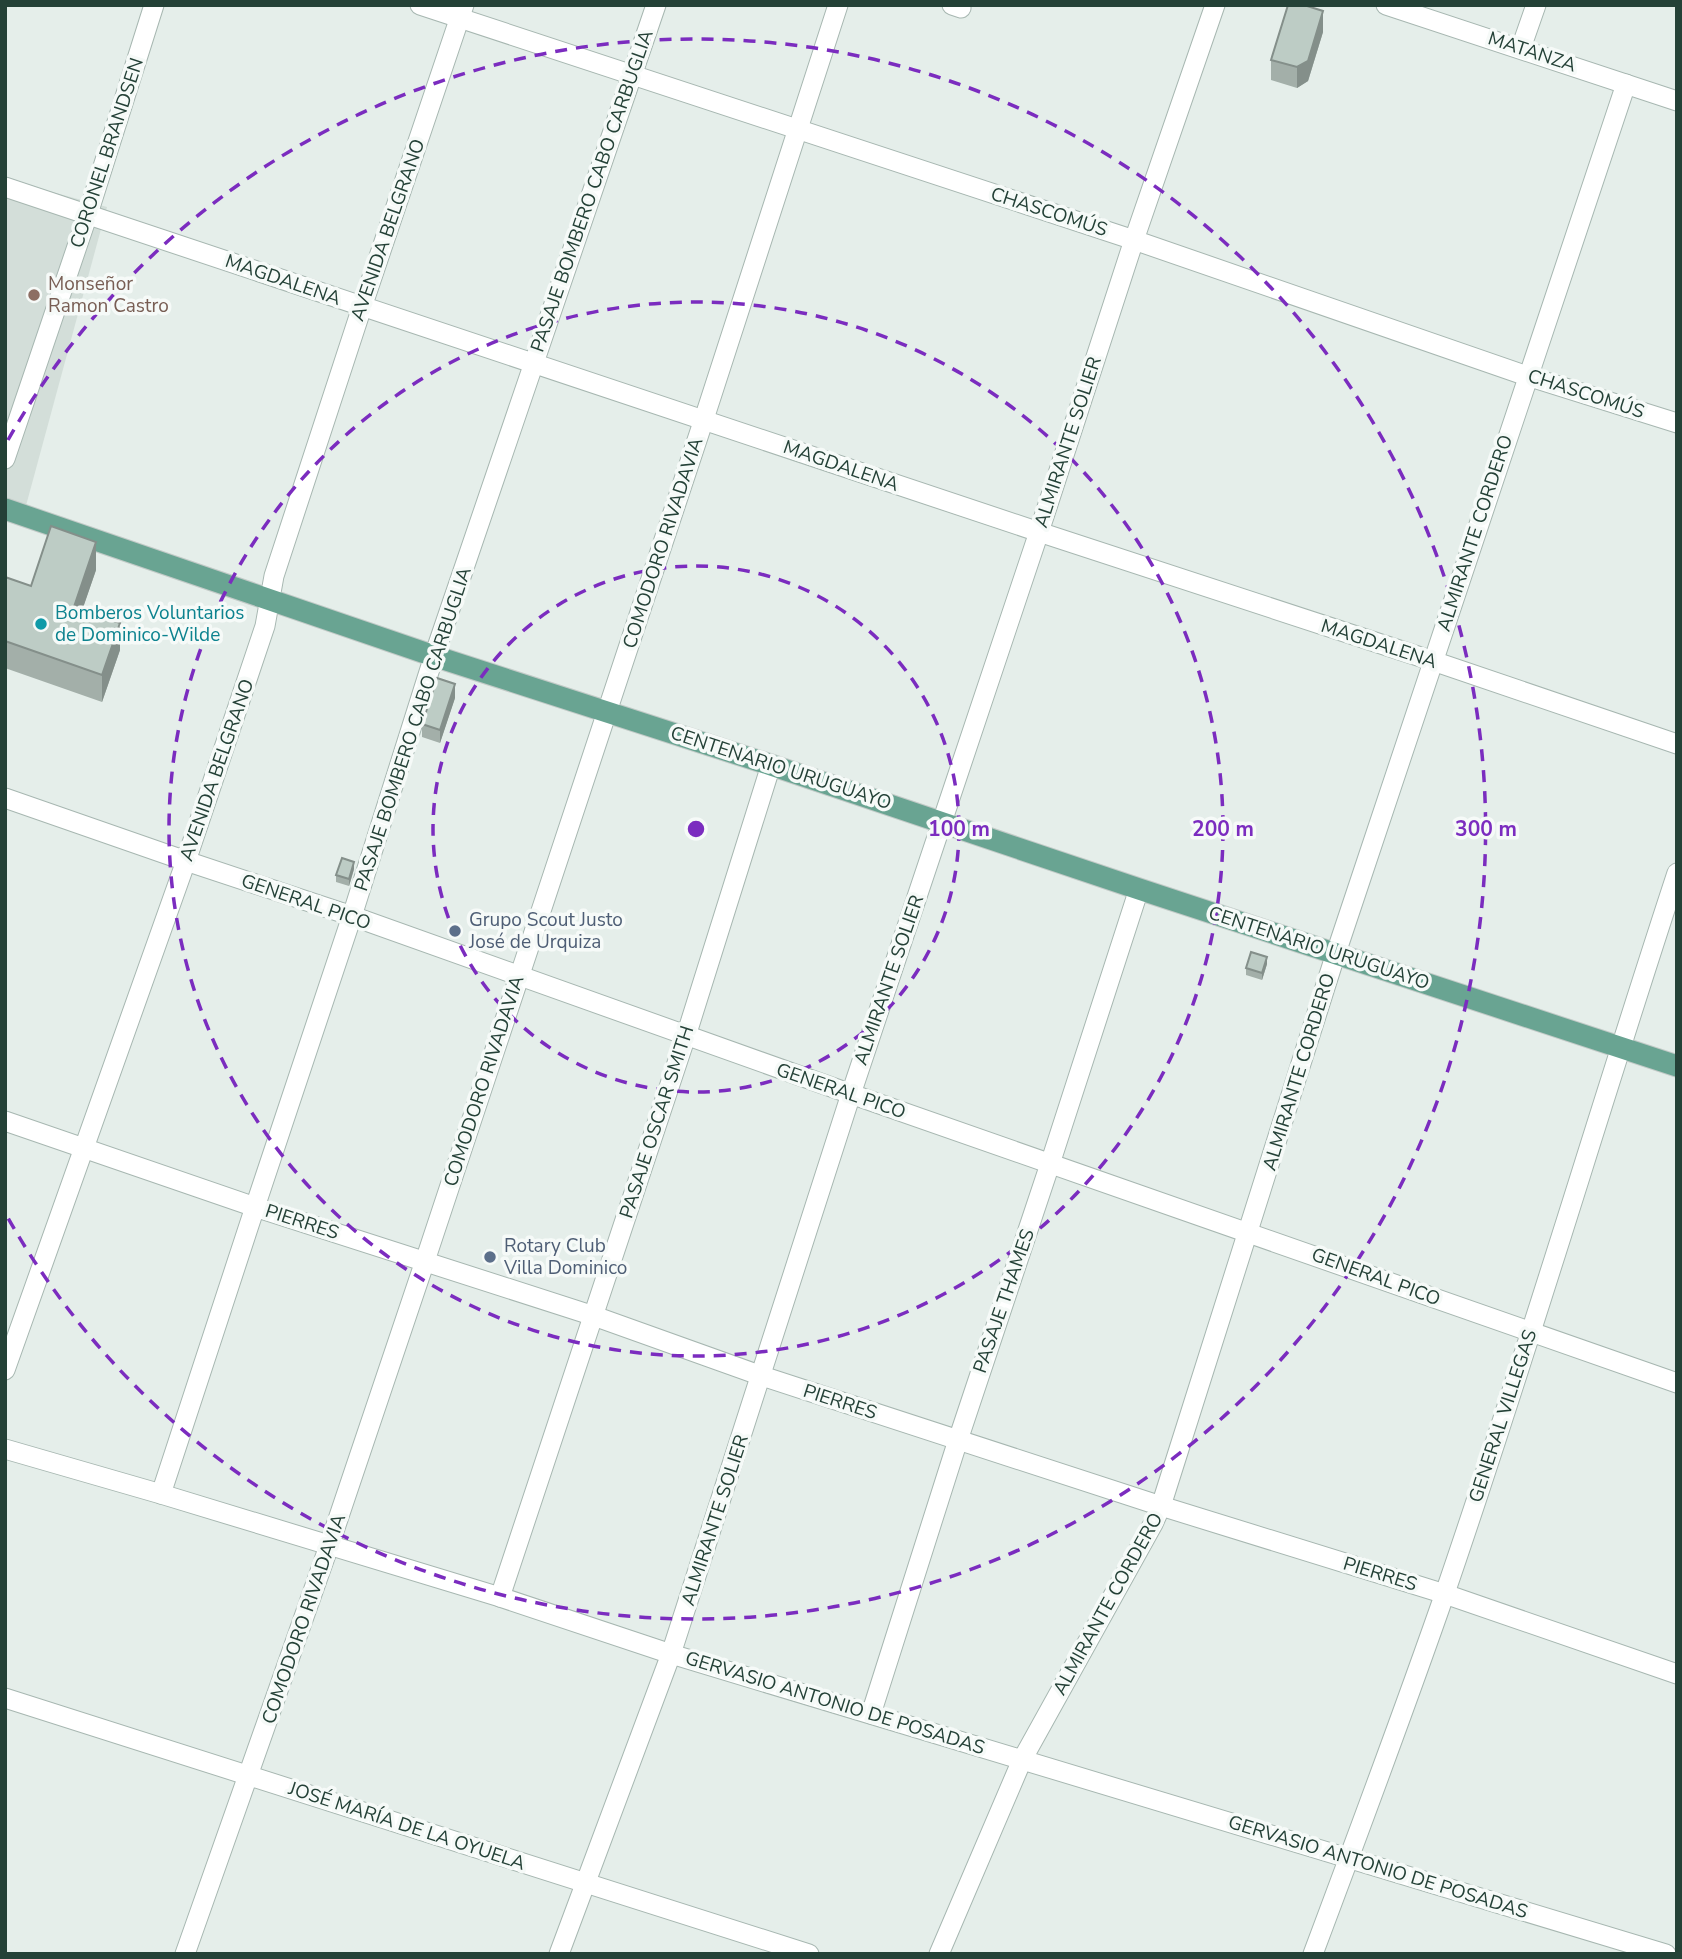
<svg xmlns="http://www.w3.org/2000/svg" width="1682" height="1959" font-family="'Nunito Sans',sans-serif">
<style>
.built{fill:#d3ded9}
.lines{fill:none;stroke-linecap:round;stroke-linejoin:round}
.minor-casing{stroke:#a7b7b1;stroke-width:21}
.major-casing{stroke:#c2cac7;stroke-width:23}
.minor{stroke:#fff;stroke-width:19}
.major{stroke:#69a492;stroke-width:21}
.wall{fill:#a3afa9}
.shaded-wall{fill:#848f8a}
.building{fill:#bdccc5;stroke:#848f8a;stroke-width:2}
.ring{fill:none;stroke:#7b2cbf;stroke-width:3.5;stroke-dasharray:12 9}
.education-dot{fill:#8d6e63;stroke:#f6faf8;stroke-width:2.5}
.culture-dot{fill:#0f9aa8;stroke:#f6faf8;stroke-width:2.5}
.service-dot{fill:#5c6f8a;stroke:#f6faf8;stroke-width:2.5}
.labels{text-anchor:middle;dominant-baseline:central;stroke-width:7;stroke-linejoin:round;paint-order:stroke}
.street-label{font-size:19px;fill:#244137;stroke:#f6faf8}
.education-label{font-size:19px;fill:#785e54;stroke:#f6faf8;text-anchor:start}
.culture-label{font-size:19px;fill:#0d838f;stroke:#f6faf8;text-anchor:start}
.service-label{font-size:19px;fill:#4e5e75;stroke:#f6faf8;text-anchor:start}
.centre{fill:#7b2cbf;stroke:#f6faf8;stroke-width:3.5}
.ring-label{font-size:21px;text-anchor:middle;font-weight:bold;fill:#7b2cbf;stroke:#f6faf8;stroke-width:7;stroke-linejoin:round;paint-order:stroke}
</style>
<rect width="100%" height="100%" fill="#e5eeea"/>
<polygon class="built" points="5,179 107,207 24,513 5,506"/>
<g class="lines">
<g class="minor-casing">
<g id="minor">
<polyline points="420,5 1134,240 1527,376 1677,423"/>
<polyline points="952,5 961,8"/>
<polyline points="1386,5 1677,101"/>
<polyline points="1521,48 1536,5"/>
<polyline points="5,187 1039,532 1433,661 1677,744"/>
<polyline points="5,459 88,214 154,5"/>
<polyline points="5,798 186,861 352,916 851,1094 1677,1383"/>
<polyline points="5,1121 255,1207 594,1316 762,1376 1161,1506 1445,1594 1677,1674"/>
<polyline points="5,1370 186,861 265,626 274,576 362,307 464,5"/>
<polyline points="5,1449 161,1494 500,1597 671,1654 1666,1954"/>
<polyline points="161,1494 255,1207 352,916 434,656 656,5"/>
<polyline points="500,1597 686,1036 771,765"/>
<polyline points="5,1698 809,1954"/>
<polyline points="871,1714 958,1440 1050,1164 1139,889"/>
<polyline points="185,1954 329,1546 425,1261 704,419 838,5"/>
<polyline points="559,1954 671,1654 851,1094 1039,532 1134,240 1215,5"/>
<polyline points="939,1954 1022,1760 1153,1524 1161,1506 1336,953 1626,84"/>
<path d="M 1313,1954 C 1358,1834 1403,1714 1445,1593 C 1527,1355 1598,1113 1677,873"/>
</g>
</g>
<g class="major-casing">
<polyline id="major" points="5,509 434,656 771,765 1139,889 1677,1066"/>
</g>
<use href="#minor" class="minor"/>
<use href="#major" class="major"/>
</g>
<g class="wall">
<polygon points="1288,5 1308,5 1308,6 1323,32 1308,81 1297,88 1271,80 1271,60"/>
<polygon points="96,570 82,610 120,650 102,702 5,668 5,577 31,586"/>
<polygon points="455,698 440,743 422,737 422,724"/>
<polygon points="354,869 349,886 336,882 336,875"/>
<polygon points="1267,964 1262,980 1246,975 1246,968"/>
</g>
<g class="shaded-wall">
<polygon points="1323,11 1323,32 1308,81 1297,88 1297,67"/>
<polygon points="96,542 96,570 74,634 74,607"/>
<polygon points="120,623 120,650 102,702 102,675"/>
<polygon points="455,684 455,698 440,743 440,730"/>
<polygon points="354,862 354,869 349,886 349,879"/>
<polygon points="1267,957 1267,964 1262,980 1262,973"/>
</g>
<g class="building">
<polygon points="1288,5 1304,5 1323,11 1308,61 1297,67 1271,60"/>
<polygon points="51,526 96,542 74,607 120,623 102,675 5,641 5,577 31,586"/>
<polygon points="437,678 455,684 440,730 422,724"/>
<polygon points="342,858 354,862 349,879 336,875"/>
<polygon points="1251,952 1267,957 1262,973 1246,968"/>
</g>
<g class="ring">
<circle cx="696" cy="829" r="263"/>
<circle cx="696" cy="829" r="527"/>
<path d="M8 440A790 790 0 1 1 8 1218"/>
</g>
<circle class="education-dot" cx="34" cy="295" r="7"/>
<circle class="culture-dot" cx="41" cy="624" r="7"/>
<g class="service-dot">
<circle cx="455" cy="931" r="7"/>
<circle cx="490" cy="1257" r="7"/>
</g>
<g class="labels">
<g class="street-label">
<text transform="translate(1532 52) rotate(18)">MATANZA</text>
<text transform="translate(107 153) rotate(-72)">CORONEL BRANDSEN</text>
<text transform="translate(592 191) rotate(-71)">PASAJE BOMBERO CABO CARBUGLIA</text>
<text transform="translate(1049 212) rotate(18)">CHASCOMÚS</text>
<text transform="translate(388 230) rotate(-71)">AVENIDA BELGRANO</text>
<text transform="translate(283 280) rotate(19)">MAGDALENA</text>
<text transform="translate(1586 394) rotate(18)">CHASCOMÚS</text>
<text transform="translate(1068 442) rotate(-72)">ALMIRANTE SOLIER</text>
<text transform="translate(841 466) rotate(19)">MAGDALENA</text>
<text transform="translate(1475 533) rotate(-72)">ALMIRANTE CORDERO</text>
<text transform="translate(663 543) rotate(-72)">COMODORO RIVADAVIA</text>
<text transform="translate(1379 644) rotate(18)">MAGDALENA</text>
<text transform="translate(413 729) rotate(-72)">PASAJE BOMBERO CABO CARBUGLIA</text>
<text transform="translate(781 768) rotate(18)">CENTENARIO URUGUAYO</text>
<text transform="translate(217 770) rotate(-71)">AVENIDA BELGRANO</text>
<text transform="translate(306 902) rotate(19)">GENERAL PICO</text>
<text transform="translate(1319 948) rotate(18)">CENTENARIO URUGUAYO</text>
<text transform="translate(889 980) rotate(-71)">ALMIRANTE SOLIER</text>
<text transform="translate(1299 1072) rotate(-73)">ALMIRANTE CORDERO</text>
<text transform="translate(484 1081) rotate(-72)">COMODORO RIVADAVIA</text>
<text transform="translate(841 1091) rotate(19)">GENERAL PICO</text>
<text transform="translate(657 1122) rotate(-72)">PASAJE OSCAR SMITH</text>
<text transform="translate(302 1222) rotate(18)">PIERRES</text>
<text transform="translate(1376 1277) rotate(20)">GENERAL PICO</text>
<text transform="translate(1004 1301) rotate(-71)">PASAJE THAMES</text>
<text transform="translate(840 1402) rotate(18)">PIERRES</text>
<text transform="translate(1503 1416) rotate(-72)">GENERAL VILLEGAS</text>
<text transform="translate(715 1520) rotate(-72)">ALMIRANTE SOLIER</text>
<text transform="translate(1380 1574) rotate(17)">PIERRES</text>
<text transform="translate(1108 1604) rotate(-61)">ALMIRANTE CORDERO</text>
<text transform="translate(304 1619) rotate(-71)">COMODORO RIVADAVIA</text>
<text transform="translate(835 1703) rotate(17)">GERVASIO ANTONIO DE POSADAS</text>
<text transform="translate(407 1826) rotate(18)">JOSÉ MARÍA DE LA OYUELA</text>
<text transform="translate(1378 1867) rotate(17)">GERVASIO ANTONIO DE POSADAS</text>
</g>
<g class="education-label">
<text x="48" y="284">Monseñor<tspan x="48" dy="22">Ramon Castro</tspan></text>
</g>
<g class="culture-label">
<text x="55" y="613">Bomberos Voluntarios<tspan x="55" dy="22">de Dominico-Wilde</tspan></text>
</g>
<g class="service-label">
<text x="469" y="920">Grupo Scout Justo<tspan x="469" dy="22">José de Urquiza</tspan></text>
<text x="504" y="1246">Rotary Club<tspan x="504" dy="22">Villa Dominico</tspan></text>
</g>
</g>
<circle cx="696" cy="829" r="10" class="centre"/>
<g class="ring-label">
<text x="959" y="836">100 m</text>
<text x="1223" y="836">200 m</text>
<text x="1486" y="836">300 m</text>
</g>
<rect width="1682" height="1959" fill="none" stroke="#244137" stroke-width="14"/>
</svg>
